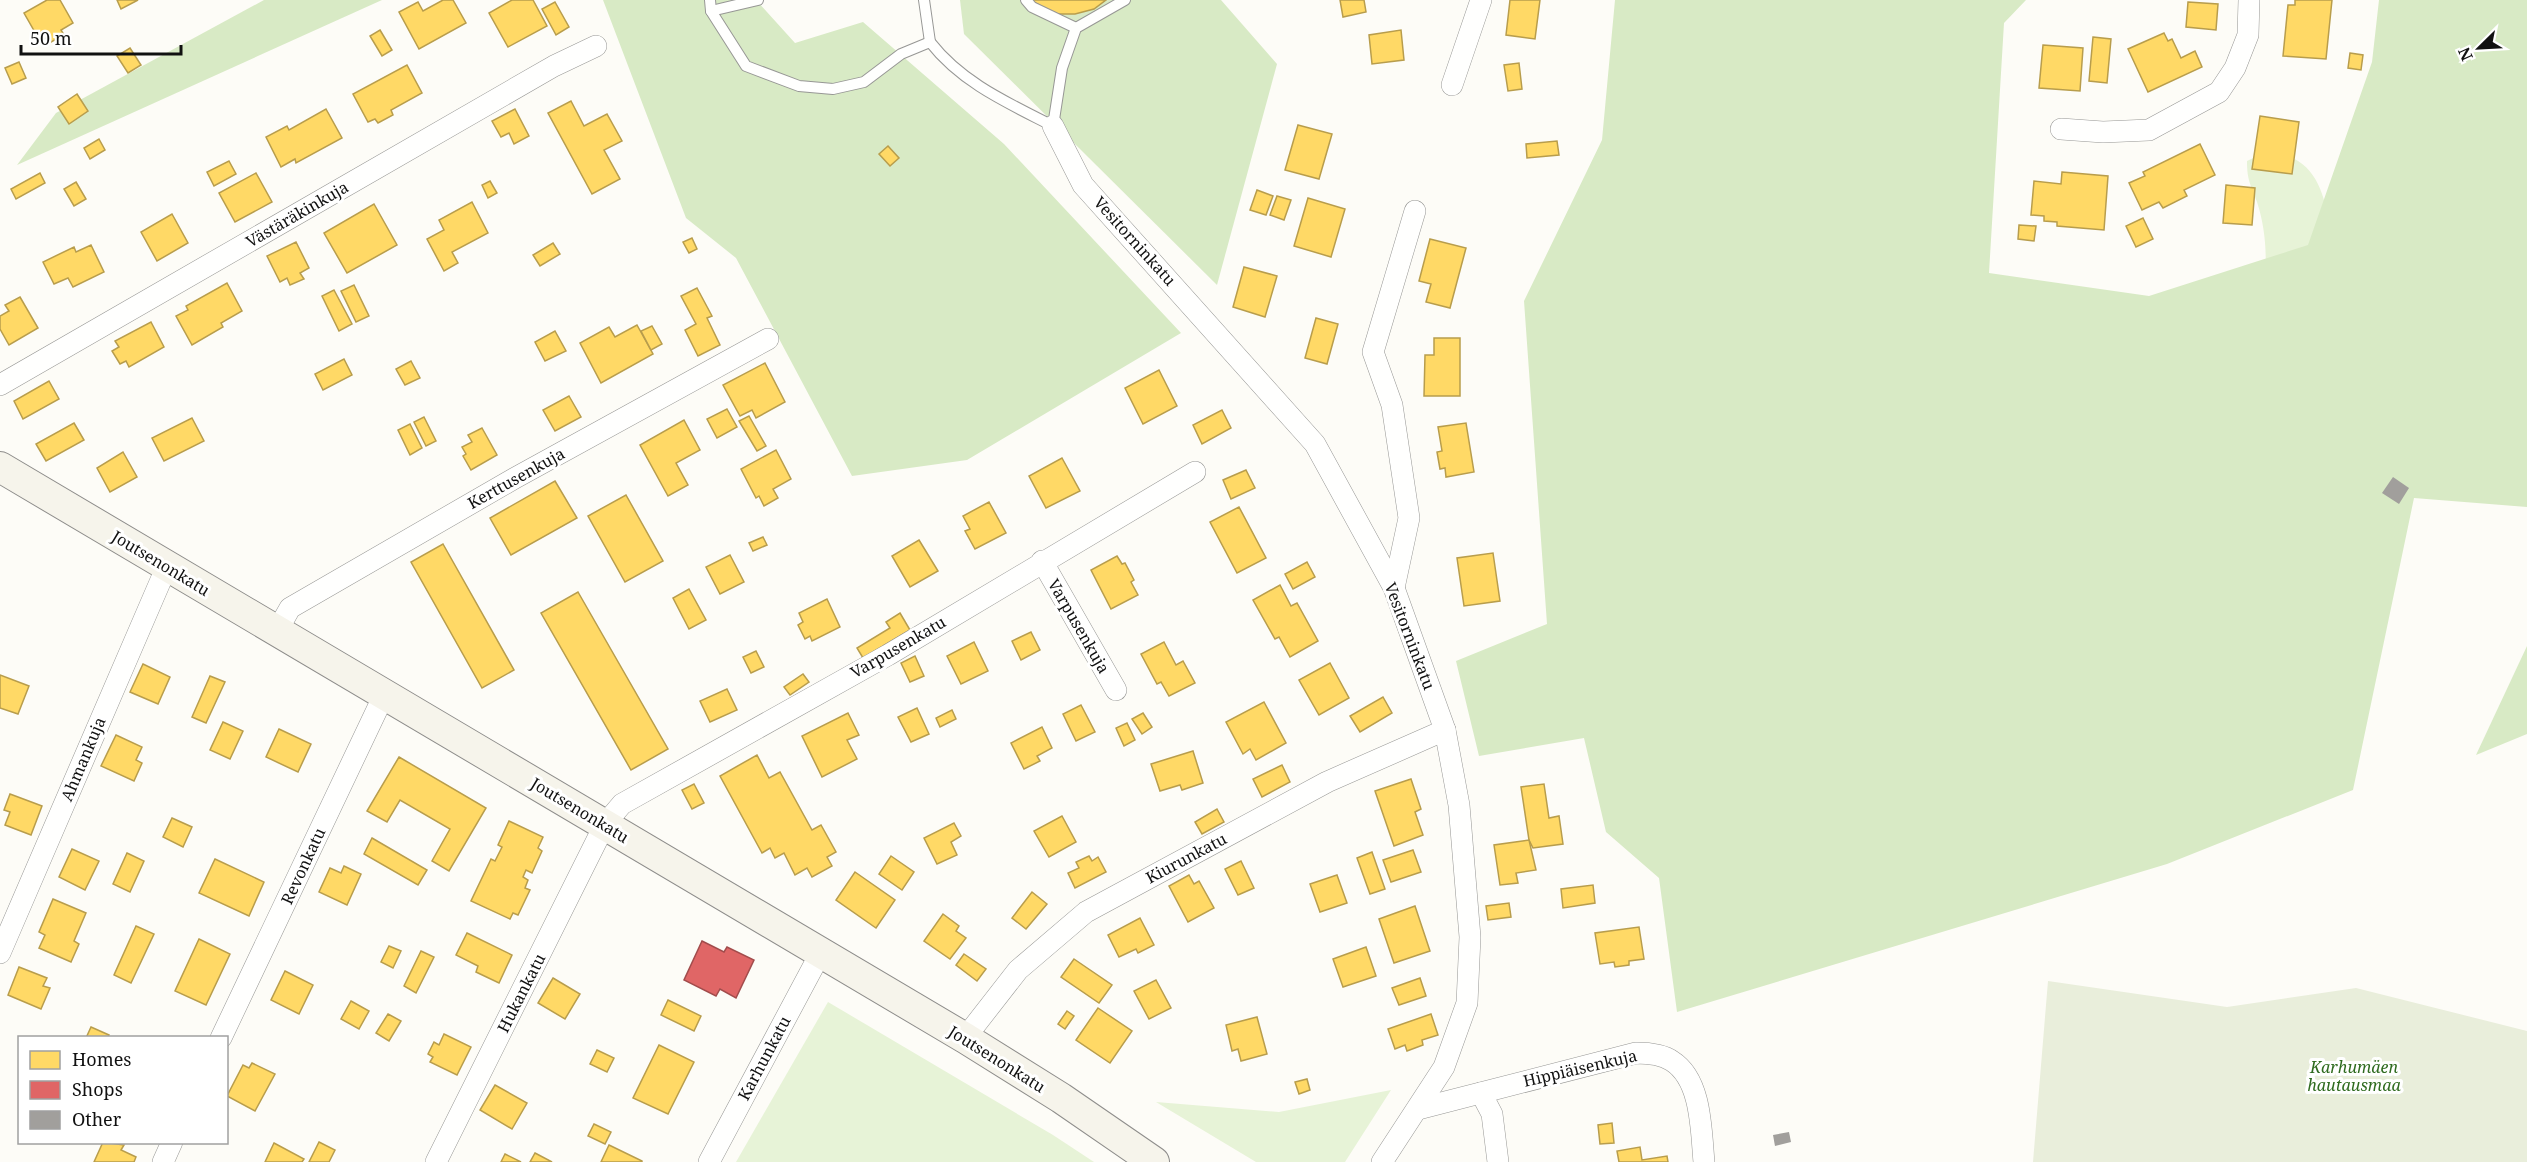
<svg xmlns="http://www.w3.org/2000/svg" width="2527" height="1162" font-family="'Noto Serif',serif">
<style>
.green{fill:#e7f3d7}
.forest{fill:#d8eac5}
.cemetery{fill:#e9eedb}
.homes{fill:#ffd966;stroke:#b89d4c;stroke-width:1.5}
.shops{fill:#e06666;stroke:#a24c4c;stroke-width:1.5}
.building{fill:#a19f9c}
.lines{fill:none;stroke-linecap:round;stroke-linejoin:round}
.service-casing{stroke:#979795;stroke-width:12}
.minor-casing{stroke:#979795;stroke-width:22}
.secondary-casing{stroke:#8e8d8b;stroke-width:32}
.service{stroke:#fffffe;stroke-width:10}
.minor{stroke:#fffffe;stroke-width:21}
.secondary{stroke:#f6f4eb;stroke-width:30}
.labels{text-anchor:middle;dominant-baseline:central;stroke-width:6;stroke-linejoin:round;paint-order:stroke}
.street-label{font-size:16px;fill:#111;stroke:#fff}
.park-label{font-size:16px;font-style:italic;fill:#2f6b1f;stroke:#fff}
</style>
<rect width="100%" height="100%" fill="#fdfcf7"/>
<g class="green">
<path d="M 2266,152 C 2276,155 2290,156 2298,161 C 2322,176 2326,207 2331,232 L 2265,277 C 2267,253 2265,226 2257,202 C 2251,185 2247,181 2247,161 Z"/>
<polygon points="828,1002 1053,1135 1094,1162 736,1162"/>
<polygon points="1391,1090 1345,1162 1256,1162 1156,1102 1279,1112"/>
</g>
<g class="forest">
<polygon points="264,0 382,0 17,165 56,113"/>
<polygon points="603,0 756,0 795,43 863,22 1004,144 1181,333 967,460 852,476 736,258 686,218"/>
<polygon points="960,0 1221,0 1277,64 1217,285 964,34"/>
<polygon points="1615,0 2026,0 2004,23 1989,273 2149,296 2308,245 2372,62 2379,0 2527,0 2527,507 2414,498 2353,790 2167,864 1677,1012 1659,878 1606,832 1584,738 1479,756 1456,661 1547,624 1524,301 1602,140"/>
<polygon points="2527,646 2527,734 2476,755"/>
</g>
<polygon class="cemetery" points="2048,981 2227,1007 2356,988 2527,1031 2527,1162 2033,1162"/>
<g class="homes">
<polygon points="47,0 60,0 73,23 61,30 64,35 51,42 48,37 40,41 24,13"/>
<polygon points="117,0 138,0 121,9"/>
<polygon points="443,0 453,0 466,23 419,49 399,12 418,2 423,11"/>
<polygon points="512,0 533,0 547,26 508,47 489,13"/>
<polygon points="1030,0 1106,0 1094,9 1075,14 1056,14"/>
<polygon points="1340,0 1364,0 1366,12 1343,17"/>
<polygon points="1510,0 1540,0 1535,39 1506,35"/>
<polygon points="2295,0 2332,0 2326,59 2283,56 2288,5 2295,5"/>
<polygon points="555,2 569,27 556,35 542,9"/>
<polygon points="2188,2 2218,4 2216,30 2186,27"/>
<polygon points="380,30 392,50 382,56 370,36"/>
<polygon points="1401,30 1404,60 1372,64 1369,35"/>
<polygon points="2164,33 2168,41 2172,39 2181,58 2195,51 2202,67 2148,92 2128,49"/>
<polygon points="2093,37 2111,39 2107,83 2089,81"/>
<polygon points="2043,45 2083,48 2080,91 2039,88"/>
<polygon points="130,48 141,65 128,73 117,56"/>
<polygon points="2350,53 2363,55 2361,70 2348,68"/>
<polygon points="19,62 26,78 12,84 5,68"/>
<polygon points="1519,63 1522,89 1508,91 1504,65"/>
<polygon points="407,65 422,93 391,110 393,115 378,123 375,119 368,122 353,94"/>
<polygon points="77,94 88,111 69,124 58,107"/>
<polygon points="571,101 584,126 607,114 622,141 604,150 620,179 592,194 548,113"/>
<polygon points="326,109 342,138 296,163 295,159 281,167 266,137 287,126 289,130"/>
<polygon points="515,109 529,136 514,144 509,133 501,137 492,121"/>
<polygon points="2260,116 2299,122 2292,174 2252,169"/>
<polygon points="1298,125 1332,134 1319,179 1285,170"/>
<polygon points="99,139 105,150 90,159 84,148"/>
<polygon points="1557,141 1559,155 1527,158 1526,144"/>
<polygon points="2200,144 2215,175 2184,190 2187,196 2163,208 2159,202 2142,210 2129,183 2145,176 2143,172"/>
<polygon points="888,146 899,158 890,166 879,154"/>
<polygon points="229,161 236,174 214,186 207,172"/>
<polygon points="2062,172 2108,176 2104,230 2057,226 2057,222 2044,221 2044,216 2031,215 2034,181 2061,184"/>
<polygon points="40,173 45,183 16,199 11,189"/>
<polygon points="256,173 272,202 235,222 219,193"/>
<polygon points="490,181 497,193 488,198 482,185"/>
<polygon points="76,182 86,199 74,206 64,189"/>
<polygon points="2226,185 2255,188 2252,225 2223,223"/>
<polygon points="1257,190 1273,196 1266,215 1250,210"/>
<polygon points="1277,196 1291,200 1284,220 1270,215"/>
<polygon points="1308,198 1345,209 1331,257 1294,246"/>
<polygon points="472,202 488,233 452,252 458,263 444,271 427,239 444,230 439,220"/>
<polygon points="374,204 397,245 347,273 324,233"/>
<polygon points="172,214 188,243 157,261 141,232"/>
<polygon points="2143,218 2153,239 2136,247 2126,226"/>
<polygon points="2019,225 2036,226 2034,241 2018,239"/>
<polygon points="692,238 697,249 689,253 683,242"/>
<polygon points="1430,239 1466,248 1450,308 1426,302 1431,284 1419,281"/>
<polygon points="296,242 309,268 300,273 304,279 290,285 287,278 280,282 267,256"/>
<polygon points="553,243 560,254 540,266 533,255"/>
<polygon points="91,245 104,272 73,287 68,278 54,284 43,262 74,247 76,252"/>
<polygon points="1244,267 1277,276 1265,317 1233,307"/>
<polygon points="227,283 242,311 221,323 223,327 192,345 176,316 188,310 186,306"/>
<polygon points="354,285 369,316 356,322 341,291"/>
<polygon points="697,288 712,316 707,318 720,345 698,356 685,330 696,324 681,296"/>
<polygon points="334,290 352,324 339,331 322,296"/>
<polygon points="20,297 38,328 9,345 0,329 0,316 9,311 5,305"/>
<polygon points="1316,318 1338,324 1327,364 1305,358"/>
<polygon points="151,322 164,347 129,367 126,361 120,364 112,351 119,347 115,341"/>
<polygon points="637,325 653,354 601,383 580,343 609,327 615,337"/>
<polygon points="652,326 662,344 651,350 641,331"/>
<polygon points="555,331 566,351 545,361 535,342"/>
<polygon points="1434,338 1460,338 1460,396 1424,396 1425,355 1434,355"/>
<polygon points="344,359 352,375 323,390 315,374"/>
<polygon points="411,361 420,378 405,385 396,369"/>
<polygon points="765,363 785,402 756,418 752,410 740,416 723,385"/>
<polygon points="1159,370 1177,406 1143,424 1125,388"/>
<polygon points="49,381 59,399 23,419 14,401"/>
<polygon points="569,396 581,417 555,431 543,410"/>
<polygon points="727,409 737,427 717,438 707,419"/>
<polygon points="1222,410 1231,428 1202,444 1193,425"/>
<polygon points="749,416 766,446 757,451 739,421"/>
<polygon points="424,417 436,441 426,446 414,422"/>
<polygon points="192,418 204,441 164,461 152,438"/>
<polygon points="684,420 700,450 676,463 688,485 668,496 640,445"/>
<polygon points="74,423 84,440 46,461 36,444"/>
<polygon points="1466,423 1474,472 1446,477 1445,468 1440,469 1437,452 1442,451 1438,427"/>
<polygon points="410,424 422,448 410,455 398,430"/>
<polygon points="482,428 497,455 471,470 463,456 466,454 462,447 472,442 468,435"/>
<polygon points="776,450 791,479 773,489 778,498 764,506 759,496 756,498 741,469"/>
<polygon points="123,452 137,477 110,492 97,468"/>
<polygon points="1062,458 1080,491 1046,508 1029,476"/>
<polygon points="1246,470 1255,488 1231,499 1223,480"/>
<polygon points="555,481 577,518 511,555 490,518"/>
<polygon points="626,495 663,561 625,582 588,516"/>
<polygon points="989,502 1006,533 975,549 965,531 970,529 963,516"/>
<polygon points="1239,507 1266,558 1237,573 1210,522"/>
<polygon points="763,537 767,545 753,551 749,543"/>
<polygon points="919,540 938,571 910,587 892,556"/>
<polygon points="443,544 514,670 482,688 411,562"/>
<polygon points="1493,553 1500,601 1464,606 1457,558"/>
<polygon points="730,555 744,582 720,594 706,567"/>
<polygon points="1117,556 1122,564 1125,563 1134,580 1131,582 1138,595 1111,609 1091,570"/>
<polygon points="1307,562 1315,577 1293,589 1285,574"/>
<polygon points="1280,585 1291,606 1297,603 1318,641 1290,657 1279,637 1275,639 1253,600"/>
<polygon points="689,589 706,620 689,629 673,598"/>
<polygon points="578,592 668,749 631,770 541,613"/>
<polygon points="827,599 840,627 812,641 810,636 805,639 798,625 803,622 799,613"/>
<polygon points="900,613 910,630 863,658 857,648 890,628 886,622"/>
<polygon points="1031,632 1040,650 1021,660 1012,641"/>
<polygon points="974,642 988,671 961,684 947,656"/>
<polygon points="1164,642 1176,665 1183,661 1195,683 1169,696 1161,682 1157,684 1141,654"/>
<polygon points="756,651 764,667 751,673 743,657"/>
<polygon points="915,656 924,676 910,682 901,663"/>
<polygon points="1330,663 1349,698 1319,715 1299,680"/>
<polygon points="143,664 170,677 158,704 130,692"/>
<polygon points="803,674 809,682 790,695 784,687"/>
<polygon points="0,675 29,686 18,714 0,708"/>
<polygon points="210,676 225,682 206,723 192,717"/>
<polygon points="727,689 737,710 710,722 700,701"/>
<polygon points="1383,697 1392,713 1360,732 1350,716"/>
<polygon points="1264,702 1286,743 1256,760 1250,749 1243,754 1226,722"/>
<polygon points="1081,705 1095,732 1076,741 1063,714"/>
<polygon points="917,708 929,734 911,742 898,717"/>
<polygon points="952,710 956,719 940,727 936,718"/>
<polygon points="848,713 859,735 847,740 857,759 822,777 802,736"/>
<polygon points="1143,713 1152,727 1142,734 1132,719"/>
<polygon points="223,722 243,731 230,759 210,750"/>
<polygon points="1127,723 1135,740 1124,746 1116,728"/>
<polygon points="1042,727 1052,748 1037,756 1040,761 1024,769 1011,743"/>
<polygon points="279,729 311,744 298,772 266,757"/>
<polygon points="116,735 142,747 136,760 142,763 134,781 101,766"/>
<polygon points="1193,751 1203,783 1182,790 1180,785 1160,791 1151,764"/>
<polygon points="757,755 769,778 780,772 812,830 821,825 836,852 827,857 832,866 812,877 807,868 795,875 784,853 775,858 770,848 762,853 720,776"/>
<polygon points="399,757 486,808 449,871 432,861 450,829 400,800 387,822 367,811"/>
<polygon points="1282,765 1290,782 1262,797 1253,779"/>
<polygon points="1411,779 1421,809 1415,812 1423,835 1394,846 1375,791"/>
<polygon points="694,784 704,803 692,809 682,790"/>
<polygon points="1544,784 1549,818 1559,816 1563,844 1533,848 1529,840 1521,787"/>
<polygon points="10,794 42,806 31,835 5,825 10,812 4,810"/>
<polygon points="1217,809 1224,822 1202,834 1195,822"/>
<polygon points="1062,816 1076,842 1049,857 1034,831"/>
<polygon points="172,818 192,827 183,847 163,837"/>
<polygon points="509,821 543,837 538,848 542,851 532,873 526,870 523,877 528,880 525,888 530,890 518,915 513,913 510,919 471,901 491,859 495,861 502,847 498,845"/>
<polygon points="954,823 961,836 951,842 957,855 937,864 924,838"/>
<polygon points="372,838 427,870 418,885 364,854"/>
<polygon points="1529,840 1536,870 1516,873 1518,883 1500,885 1494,845"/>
<polygon points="72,849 99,861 85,890 59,877"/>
<polygon points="1413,850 1421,872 1391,882 1383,860"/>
<polygon points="1372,852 1385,889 1370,894 1357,858"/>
<polygon points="127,853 144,861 130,892 113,884"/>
<polygon points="891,856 914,872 902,890 879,874"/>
<polygon points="1089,856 1092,861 1098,857 1106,872 1075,888 1068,873 1079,868 1076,862"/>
<polygon points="215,859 264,882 249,916 199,893"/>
<polygon points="1241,861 1254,888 1238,895 1225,869"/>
<polygon points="344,866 361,874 347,905 319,892 330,868 341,873"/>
<polygon points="855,872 895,900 876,928 836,900"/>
<polygon points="1189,875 1194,884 1199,881 1214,908 1188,922 1169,886"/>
<polygon points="1337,875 1347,903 1320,912 1310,884"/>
<polygon points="1593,885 1595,903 1563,908 1561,889"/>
<polygon points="1032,892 1047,904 1026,929 1012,918"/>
<polygon points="53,899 86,913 74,941 79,944 71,962 39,948 45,935 39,932"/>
<polygon points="1509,903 1511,917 1488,920 1486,906"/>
<polygon points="1415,906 1430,951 1394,963 1379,919"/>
<polygon points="943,914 959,926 956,931 966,938 950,959 924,941"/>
<polygon points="1140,918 1154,945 1138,953 1136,949 1119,957 1108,935"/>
<polygon points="136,926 154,934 131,983 114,975"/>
<polygon points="1639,927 1644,959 1629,961 1629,965 1615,967 1614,962 1600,964 1595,933"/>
<polygon points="467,933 512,955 499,983 476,972 478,966 456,955"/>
<polygon points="199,939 230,954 206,1005 175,991"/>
<polygon points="389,946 401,951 393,968 381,962"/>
<polygon points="1366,947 1376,976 1343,987 1333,959"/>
<polygon points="421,951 434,957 416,993 404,986"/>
<polygon points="964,954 986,969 977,981 956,965"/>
<polygon points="1074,959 1112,985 1099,1003 1061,977"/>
<polygon points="19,967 47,978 43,986 50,988 41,1009 8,995"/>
<polygon points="285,971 313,985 299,1014 271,1000"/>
<polygon points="553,978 580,994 565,1019 538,1003"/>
<polygon points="1420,978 1426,996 1399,1005 1392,988"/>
<polygon points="1156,980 1171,1008 1149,1019 1134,991"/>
<polygon points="668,1000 701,1016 694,1031 661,1015"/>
<polygon points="351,1001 369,1011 359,1029 341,1019"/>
<polygon points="1098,1008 1132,1031 1110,1063 1076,1040"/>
<polygon points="1067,1011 1074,1016 1065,1029 1058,1024"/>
<polygon points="388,1014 401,1021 389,1041 376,1033"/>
<polygon points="1431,1014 1438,1035 1422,1040 1423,1045 1407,1051 1405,1045 1395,1049 1388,1029"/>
<polygon points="1257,1017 1267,1054 1241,1061 1238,1049 1232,1051 1226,1025"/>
<polygon points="91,1027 109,1035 108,1038 86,1038"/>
<polygon points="444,1034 471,1047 457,1075 430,1062 433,1057 428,1054 434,1042 439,1045"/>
<polygon points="659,1045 694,1062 668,1114 633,1098"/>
<polygon points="597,1050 614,1058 607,1072 590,1064"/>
<polygon points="252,1063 275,1074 255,1111 227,1096 243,1065 249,1068"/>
<polygon points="1307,1079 1310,1090 1299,1094 1295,1082"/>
<polygon points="495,1085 527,1103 512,1129 480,1110"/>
<polygon points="1612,1123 1614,1143 1600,1144 1598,1125"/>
<polygon points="594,1124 611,1132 605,1144 588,1136"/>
<polygon points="103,1142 124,1145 121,1150 136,1157 134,1162 94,1162"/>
<polygon points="319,1142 335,1150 329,1162 309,1162"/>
<polygon points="274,1143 304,1159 302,1162 265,1162"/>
<polygon points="609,1145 642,1161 642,1162 601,1162"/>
<polygon points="1640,1147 1642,1160 1667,1156 1668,1162 1619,1162 1617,1151"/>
<polygon points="535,1153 552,1162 530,1162"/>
<polygon points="505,1154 521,1162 501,1162"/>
</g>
<polygon class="shops" points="702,941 724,952 727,947 754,960 736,998 720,989 716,996 684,980"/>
<g class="building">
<polygon points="2393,477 2409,488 2399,504 2382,493"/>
<polygon points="1789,1132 1791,1142 1775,1146 1773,1135"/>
</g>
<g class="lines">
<g class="service-casing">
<g id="service">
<path d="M 710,0 L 711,11 L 746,66 L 799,86 L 833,89 L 864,82 L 901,54 L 930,42 C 962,83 1008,103 1053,126 L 1062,68 L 1076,28 L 1125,0"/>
<polyline points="924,0 930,42"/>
<polyline points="1026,0 1032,7 1076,28"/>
<polyline points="711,11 758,0"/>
</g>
</g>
<g class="minor-casing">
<g id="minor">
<polyline points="1452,85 1481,0"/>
<polyline points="1053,126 1083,185 1315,444 1394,588 1445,730 1459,805 1470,937 1467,1003 1444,1067 1382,1162"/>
<polyline points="2061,129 2103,132 2149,130 2219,92 2235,68 2248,35 2249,0"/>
<polyline points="0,385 554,66 596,46"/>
<polyline points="1042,561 1116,690"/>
<polyline points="1394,588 1409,518 1392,405 1373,352 1415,211"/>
<polyline points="277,631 290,608 515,478 768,339"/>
<polyline points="0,953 167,566"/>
<polyline points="221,1038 384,695"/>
<polyline points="965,1038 1018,970 1086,912 1327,782 1445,730"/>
<polyline points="1481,1093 1492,1114 1498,1162"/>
<path d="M 1418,1109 L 1636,1053 C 1648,1053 1662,1054 1672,1061 C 1702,1080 1701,1131 1704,1162"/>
<polyline points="163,1162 172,1142"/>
<polyline points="436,1162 605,824 622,804 888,655 1195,472"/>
<polyline points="709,1162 820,954"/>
</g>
</g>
<g class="secondary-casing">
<polyline id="secondary" points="0,467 965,1038 1061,1098 1154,1162"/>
</g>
<use href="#service" class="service"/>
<use href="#minor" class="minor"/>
<use href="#secondary" class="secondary"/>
</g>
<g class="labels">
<g class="street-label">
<text transform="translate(297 214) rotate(-30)">Västäräkinkuja</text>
<text transform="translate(1135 241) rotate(48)">Vesitorninkatu</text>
<text transform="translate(516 478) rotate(-29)">Kerttusenkuja</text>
<text transform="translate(161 563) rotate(31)">Joutsenonkatu</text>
<text transform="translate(1079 626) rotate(60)">Varpusenkuja</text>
<text transform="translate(1410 636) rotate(69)">Vesitorninkatu</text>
<text transform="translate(898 647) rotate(-30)">Varpusenkatu</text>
<text transform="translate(83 759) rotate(-67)">Ahmankuja</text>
<text transform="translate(580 810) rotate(31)">Joutsenonkatu</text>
<text transform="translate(1186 858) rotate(-28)">Kiurunkatu</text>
<text transform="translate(303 866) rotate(-65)">Revonkatu</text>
<text transform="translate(521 993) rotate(-63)">Hukankatu</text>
<text transform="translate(764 1058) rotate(-62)">Karhunkatu</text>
<text transform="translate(997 1059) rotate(32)">Joutsenonkatu</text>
<text transform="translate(1580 1068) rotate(-13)">Hippiäisenkuja</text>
</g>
<g class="park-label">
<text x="2354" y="1067">Karhumäen<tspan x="2354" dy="18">hautausmaa</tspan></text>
</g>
</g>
<rect x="18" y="1036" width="210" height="108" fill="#ffffff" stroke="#a0a0a0" stroke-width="1.5"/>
<rect x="30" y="1051" width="30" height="18" fill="#ffd966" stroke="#a0a0a0" stroke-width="1.5"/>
<text x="72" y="1066" font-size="18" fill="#111111">Homes</text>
<rect x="30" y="1081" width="30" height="18" fill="#e06666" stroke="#a0a0a0" stroke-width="1.5"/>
<text x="72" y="1096" font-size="18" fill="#111111">Shops</text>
<rect x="30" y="1111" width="30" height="18" fill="#a19f9c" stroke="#a0a0a0" stroke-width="1.5"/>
<text x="72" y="1126" font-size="18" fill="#111111">Other</text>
<g transform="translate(2479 48) rotate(246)" stroke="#ffffff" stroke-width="4.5" paint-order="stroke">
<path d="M0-4.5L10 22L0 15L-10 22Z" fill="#111111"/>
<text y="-9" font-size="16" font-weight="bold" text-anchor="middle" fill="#111111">N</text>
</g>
<path d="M21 45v9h160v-9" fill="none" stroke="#111111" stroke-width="3"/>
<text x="30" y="45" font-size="18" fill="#111111" stroke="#ffffff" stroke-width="4.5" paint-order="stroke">50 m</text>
</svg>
